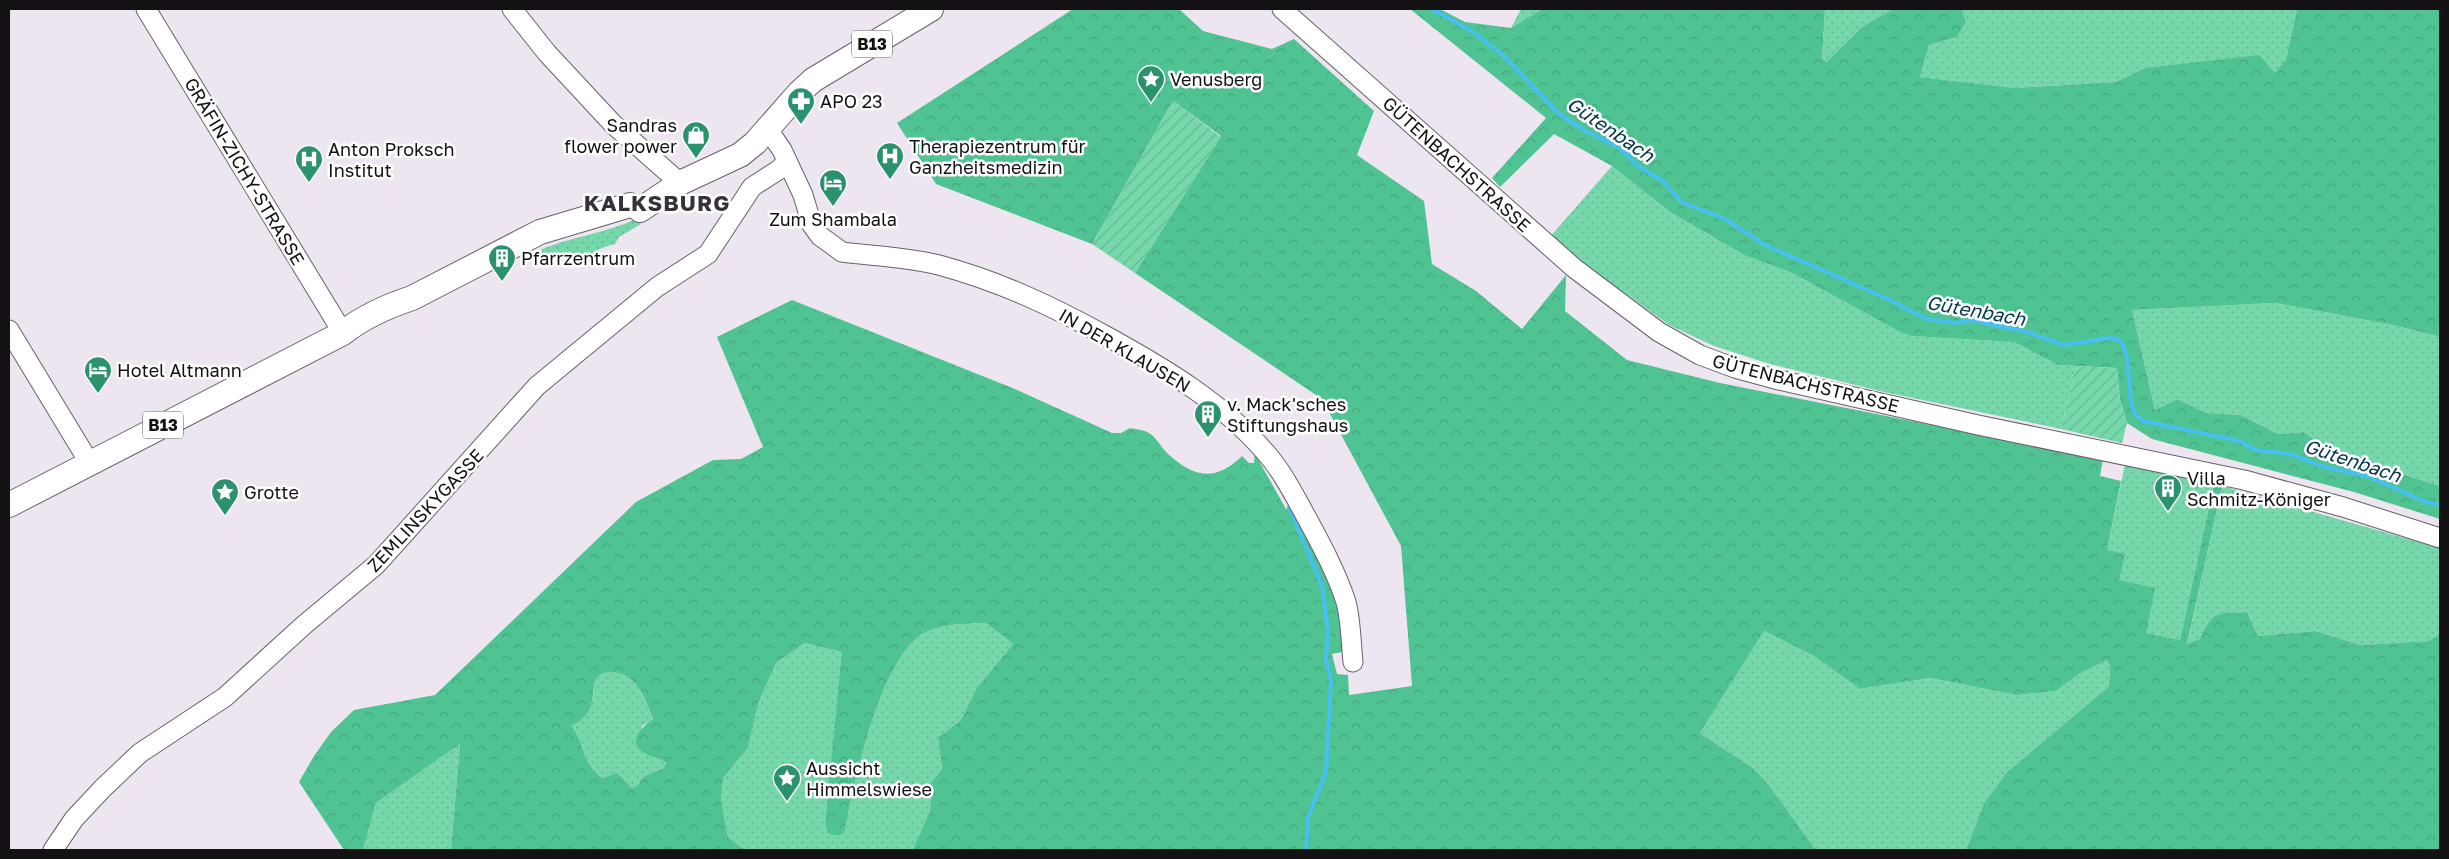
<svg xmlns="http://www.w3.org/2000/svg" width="2449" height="859" font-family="'Golos Text',sans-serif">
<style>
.grass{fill:url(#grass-dots)}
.forest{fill:url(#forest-crowns);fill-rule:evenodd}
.garden{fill:url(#garden-furrows)}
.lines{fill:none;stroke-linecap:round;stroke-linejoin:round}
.stream{stroke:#46bff1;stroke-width:4}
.minor-casing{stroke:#68616a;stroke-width:21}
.major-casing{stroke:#68616a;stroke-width:26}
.minor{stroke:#fff;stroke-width:19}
.major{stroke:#fff;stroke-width:24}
.labels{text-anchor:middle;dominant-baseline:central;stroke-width:5;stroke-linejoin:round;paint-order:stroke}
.shield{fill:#fff;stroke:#5a585a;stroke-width:1}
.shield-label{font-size:16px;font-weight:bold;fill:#131114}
.poi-label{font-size:18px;fill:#131114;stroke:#fff;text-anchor:start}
.street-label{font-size:18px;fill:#131114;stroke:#fff}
.water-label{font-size:19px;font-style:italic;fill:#00364a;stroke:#fff}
.district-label{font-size:22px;font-weight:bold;letter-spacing:1px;fill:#373139;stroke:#fff}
</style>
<defs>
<pattern id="grass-dots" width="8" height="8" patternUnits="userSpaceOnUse" patternTransform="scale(1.25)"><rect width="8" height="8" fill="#76d7ab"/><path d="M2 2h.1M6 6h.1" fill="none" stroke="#65b892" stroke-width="1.8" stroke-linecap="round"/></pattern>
<pattern id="forest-crowns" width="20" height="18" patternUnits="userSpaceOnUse" patternTransform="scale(1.25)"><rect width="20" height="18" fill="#50c393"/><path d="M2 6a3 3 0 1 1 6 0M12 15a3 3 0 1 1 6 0" fill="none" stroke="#45a67e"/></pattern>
<pattern id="garden-furrows" width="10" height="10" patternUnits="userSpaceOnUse" patternTransform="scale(1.25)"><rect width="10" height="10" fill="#76d7ab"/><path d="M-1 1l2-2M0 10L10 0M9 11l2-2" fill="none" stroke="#65b892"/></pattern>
</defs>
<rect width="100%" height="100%" fill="#ede5f0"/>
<g class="grass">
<polygon points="1521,9 1542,9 1511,28"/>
<polygon points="1825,9 1893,9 1863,26 1828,62 1822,60"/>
<polygon points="1957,9 2297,9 2286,61 2275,74 2145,68 2116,82 2015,88 1920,77 1929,45 1957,37 1966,22 1962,10"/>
<polygon points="1612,166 1670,212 1744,255 1792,273 1898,331 1911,336 2014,342 2058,365 2076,366 2061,429 1884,392 1770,364 1714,346 1669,325 1549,238"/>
<path d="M 638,218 L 641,224 L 619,237 L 615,244 C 585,251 585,267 552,255 L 541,265 L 535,252 C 568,237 605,234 638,218 Z"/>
<polygon points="2275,303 2393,325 2440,337 2440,486 2331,452 2304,432 2278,434 2241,415 2207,413 2177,399 2155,410 2132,310"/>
<polygon points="2125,464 2214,484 2180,640 2145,633 2119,580 2107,550"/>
<path d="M 2222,486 L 2440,548 L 2440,634 L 2430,641 L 2361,645 L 2315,631 L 2258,636 L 2247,612 C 2217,614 2213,610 2200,639 L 2187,645 Z"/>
<path d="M 986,623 L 1013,644 L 976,689 L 961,720 L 938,738 L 942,769 L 931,782 L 930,811 L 913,849 L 745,850 L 728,837 L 721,800 L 723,778 L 748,748 L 758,704 L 776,663 L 805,643 L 843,652 L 825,823 L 827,832 L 845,830 C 854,782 881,654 926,632 C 944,623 967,624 986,623 Z"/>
<polygon points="1764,631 1814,656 1860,689 1930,678 2017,695 2056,691 2079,674 2107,660 2110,667 2109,686 2006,773 1984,803 1966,850 1816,850 1769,785 1753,768 1700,733"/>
<path d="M 610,672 C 639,674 643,696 653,720 L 642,726 L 643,753 L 666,761 L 664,768 L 644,776 L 637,786 L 632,788 L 617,774 L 603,778 C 582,763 586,746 572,726 C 579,722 590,710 592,702 C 597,687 588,675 610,672 Z"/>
<polygon points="460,744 451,850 363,850 376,803"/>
</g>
<g class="forest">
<path d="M 1073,9 L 1179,9 L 1203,31 L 1272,49 L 1294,39 L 1374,111 L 1357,155 L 1424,201 L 1432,264 L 1476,291 L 1522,329 L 1566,275 L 1565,311 L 1627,360 L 1720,383 L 2103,459 L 2100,476 L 2121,481 L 2107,550 L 2125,554 L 2119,580 L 2155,588 L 2146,633 L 2180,640 L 2214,484 L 2222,486 L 2187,644 L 2200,639 C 2213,609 2217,614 2247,612 L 2258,636 L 2315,631 L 2361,645 L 2429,641 L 2440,634 L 2440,850 L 1966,850 L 1984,803 L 2006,773 L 2109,686 L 2110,667 L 2107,660 L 2079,674 L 2056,691 L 2017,695 L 1930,678 L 1860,689 L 1814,656 L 1764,631 L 1700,733 L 1753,768 L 1769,785 L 1816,850 L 905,850 L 913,849 L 930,811 L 931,782 L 942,769 L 938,738 L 961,720 L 976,689 L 1013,644 L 986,623 C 967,624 944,623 926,632 C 881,654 854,782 845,830 L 840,835 L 833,835 L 827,832 L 825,823 L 842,652 L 805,643 L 776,663 L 758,704 L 748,748 L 723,778 L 721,800 L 728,837 L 745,850 L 451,850 L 460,744 L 376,803 L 363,850 L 344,850 L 299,782 L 314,756 L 331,732 L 354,710 L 435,695 L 636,502 L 713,460 L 741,459 L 763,447 L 717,337 L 792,300 L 1015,389 L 1112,433 L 1121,433 L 1130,428 C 1135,429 1144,430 1149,433 C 1156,437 1161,447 1167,453 C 1194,478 1215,482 1242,456 L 1249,463 L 1254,463 L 1255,448 L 1263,458 L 1259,461 L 1286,509 L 1294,505 L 1335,585 L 1347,651 L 1332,654 L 1337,674 L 1348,675 L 1349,695 L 1412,686 L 1401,546 L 1322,399 L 1135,273 L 1221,136 L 1173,101 L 1092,244 L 936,184 L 897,123 ZM 610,672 C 639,674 643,696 653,719 C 642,727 626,742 644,753 C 650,757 660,758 666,762 L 664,768 L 644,776 L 637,786 L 632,788 L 617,773 L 603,778 C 582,764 586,746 572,726 C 581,721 590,713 592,702 C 596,687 589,675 610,672 Z"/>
<polygon points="1410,9 1440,9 1465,22 1511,28 1542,9 1825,9 1822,59 1827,62 1863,26 1893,9 1957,9 1962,10 1966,22 1957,37 1929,45 1920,77 2015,88 2116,82 2145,68 2259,55 2275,73 2286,60 2297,9 2440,9 2440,337 2393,325 2275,303 2132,310 2155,410 2177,399 2207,413 2241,415 2278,434 2304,432 2331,452 2440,486 2440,519 2354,492 2152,439 2127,423 2120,400 2117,368 2058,365 2014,342 1911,336 1898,331 1792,273 1744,255 1670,212 1612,166 1554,134 1500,187 1492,178 1546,118"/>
</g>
<g class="garden">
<polygon points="1173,101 1221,137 1135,273 1092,244"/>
<polygon points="2076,366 2117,368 2120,400 2127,423 2122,443 2061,429"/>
</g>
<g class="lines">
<g class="stream">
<polyline points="1432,9 1473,32 1503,55 1559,114 1584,130 1618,147 1640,167 1664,182 1681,202 1725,219 1765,245 1888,299 1927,319 1955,323 1970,320 2027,332 2063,345 2109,338 2118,339 2123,344 2127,358 2131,402 2135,414 2143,421 2240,441 2255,450 2290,454 2324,467 2367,476 2426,502 2440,505"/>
<polyline points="1289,507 1322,585 1328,633 1326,658 1331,681 1326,771 1308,818 1306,850"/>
</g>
<g class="minor-casing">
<g id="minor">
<polyline points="146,9 343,333"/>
<polyline points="512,9 547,53 613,124 680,183"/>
<polyline points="1282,9 1574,268 1659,332 1700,355 1735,368 1779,380 1978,425 2244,480 2343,507 2440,538"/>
<path d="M 767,128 L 782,150 L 803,195 L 812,225 L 820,236 L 842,252 C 873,256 908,257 939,265 C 1001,282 1052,306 1108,337 C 1166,369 1223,403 1266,453 C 1283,472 1295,497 1308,520 C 1322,546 1337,574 1346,602 C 1351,621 1351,643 1353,662"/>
<polyline points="9,330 89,462"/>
<polyline points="53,850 74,819 103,788 140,753 225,697 304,625 376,565 537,386 657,287 708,254 752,187 780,169 786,162"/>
</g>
</g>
<g class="major-casing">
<g id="major">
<polyline points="640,210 680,183 740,155 755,143 799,93 813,80 931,9"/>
<path d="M 9,505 L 343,333 C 364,316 388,306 412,298 L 540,232 L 630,205"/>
</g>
</g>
<use href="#minor" class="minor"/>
<use href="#major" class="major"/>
</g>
<defs>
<g id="sight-pin" transform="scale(1.4375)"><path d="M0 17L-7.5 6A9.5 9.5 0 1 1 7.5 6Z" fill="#2c916d" stroke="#fff"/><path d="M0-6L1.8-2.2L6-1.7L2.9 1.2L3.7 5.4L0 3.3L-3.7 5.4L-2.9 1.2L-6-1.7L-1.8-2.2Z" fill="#fff"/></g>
<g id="pharmacy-pin" transform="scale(1.4375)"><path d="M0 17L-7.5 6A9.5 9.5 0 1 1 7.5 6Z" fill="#2c916d" stroke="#fff"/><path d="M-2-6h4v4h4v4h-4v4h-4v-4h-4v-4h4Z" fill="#fff"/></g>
<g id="shop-pin" transform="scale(1.4375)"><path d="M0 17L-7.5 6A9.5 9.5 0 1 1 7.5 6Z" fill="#2c916d" stroke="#fff"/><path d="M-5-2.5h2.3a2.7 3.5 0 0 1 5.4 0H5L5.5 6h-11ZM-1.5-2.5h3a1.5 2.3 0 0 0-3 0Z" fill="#fff"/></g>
<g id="hospital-pin" transform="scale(1.4375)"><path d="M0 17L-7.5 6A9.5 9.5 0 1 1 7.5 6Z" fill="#2c916d" stroke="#fff"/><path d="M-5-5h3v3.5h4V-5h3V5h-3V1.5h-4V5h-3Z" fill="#fff"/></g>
<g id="hotel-pin" transform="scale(1.4375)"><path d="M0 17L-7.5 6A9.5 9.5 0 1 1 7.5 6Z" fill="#2c916d" stroke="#fff"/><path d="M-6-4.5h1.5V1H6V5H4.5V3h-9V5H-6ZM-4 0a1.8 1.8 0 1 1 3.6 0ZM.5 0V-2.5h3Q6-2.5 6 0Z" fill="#fff"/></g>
<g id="building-pin" transform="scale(1.4375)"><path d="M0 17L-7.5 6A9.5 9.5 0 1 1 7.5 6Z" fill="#2c916d" stroke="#fff"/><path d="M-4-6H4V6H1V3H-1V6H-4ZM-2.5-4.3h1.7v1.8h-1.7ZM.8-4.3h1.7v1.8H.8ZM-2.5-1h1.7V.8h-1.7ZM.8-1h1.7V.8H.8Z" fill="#fff"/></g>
</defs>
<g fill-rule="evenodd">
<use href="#sight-pin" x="1151" y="79"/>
<use href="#pharmacy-pin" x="801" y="101"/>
<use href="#shop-pin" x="696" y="135"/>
<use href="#hospital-pin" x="890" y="156"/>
<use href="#hospital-pin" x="309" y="159"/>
<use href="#hotel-pin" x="833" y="183"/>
<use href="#building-pin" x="502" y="258"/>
<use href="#hotel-pin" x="98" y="370"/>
<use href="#building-pin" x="1208" y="414"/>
<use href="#building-pin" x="2168" y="488"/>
<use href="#sight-pin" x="225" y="492"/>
<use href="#sight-pin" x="787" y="778"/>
</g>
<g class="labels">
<g class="shield">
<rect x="852" y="30.5" width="40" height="27" rx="4"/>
<rect x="143" y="411.5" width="40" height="27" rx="4"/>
</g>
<g class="shield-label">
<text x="872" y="44">B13</text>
<text x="163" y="425">B13</text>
</g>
<g class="poi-label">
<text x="1170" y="79">Venusberg</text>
<text x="820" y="101">APO 23</text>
<text x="677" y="125" text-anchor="end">Sandras<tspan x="677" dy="21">flower power</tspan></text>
<text x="909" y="146">Therapiezentrum für<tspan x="909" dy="21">Ganzheitsmedizin</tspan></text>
<text x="328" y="149">Anton Proksch<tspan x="328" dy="21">Institut</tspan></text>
<text x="833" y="219" text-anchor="middle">Zum Shambala</text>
<text x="521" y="258">Pfarrzentrum</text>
<text x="117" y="370">Hotel Altmann</text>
<text x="1227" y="404">v. Mack'sches<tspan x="1227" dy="21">Stiftungshaus</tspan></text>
<text x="2187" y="478">Villa<tspan x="2187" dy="21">Schmitz-Königer</tspan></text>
<text x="244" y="492">Grotte</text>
<text x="806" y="768">Aussicht<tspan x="806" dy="21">Himmelswiese</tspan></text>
</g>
<g class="street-label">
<text transform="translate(1457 164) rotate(42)">GÜTENBACHSTRASSE</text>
<text transform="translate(245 171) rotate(59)">GRÄFIN-ZICHY-STRASSE</text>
<text transform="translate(1125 350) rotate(30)">IN DER KLAUSEN</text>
<text transform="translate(1806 383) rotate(14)">GÜTENBACHSTRASSE</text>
<text transform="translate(425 510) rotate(-47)">ZEMLINSKYGASSE</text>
</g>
<g class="water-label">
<text transform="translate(1611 129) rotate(34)">Gütenbach</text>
<text transform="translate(1976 310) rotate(10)">Gütenbach</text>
<text transform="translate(2353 460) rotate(18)">Gütenbach</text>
</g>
<g class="district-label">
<text x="657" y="202">KALKSBURG</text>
</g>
</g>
<rect width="2449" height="859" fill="none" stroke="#131114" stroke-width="20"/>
</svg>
